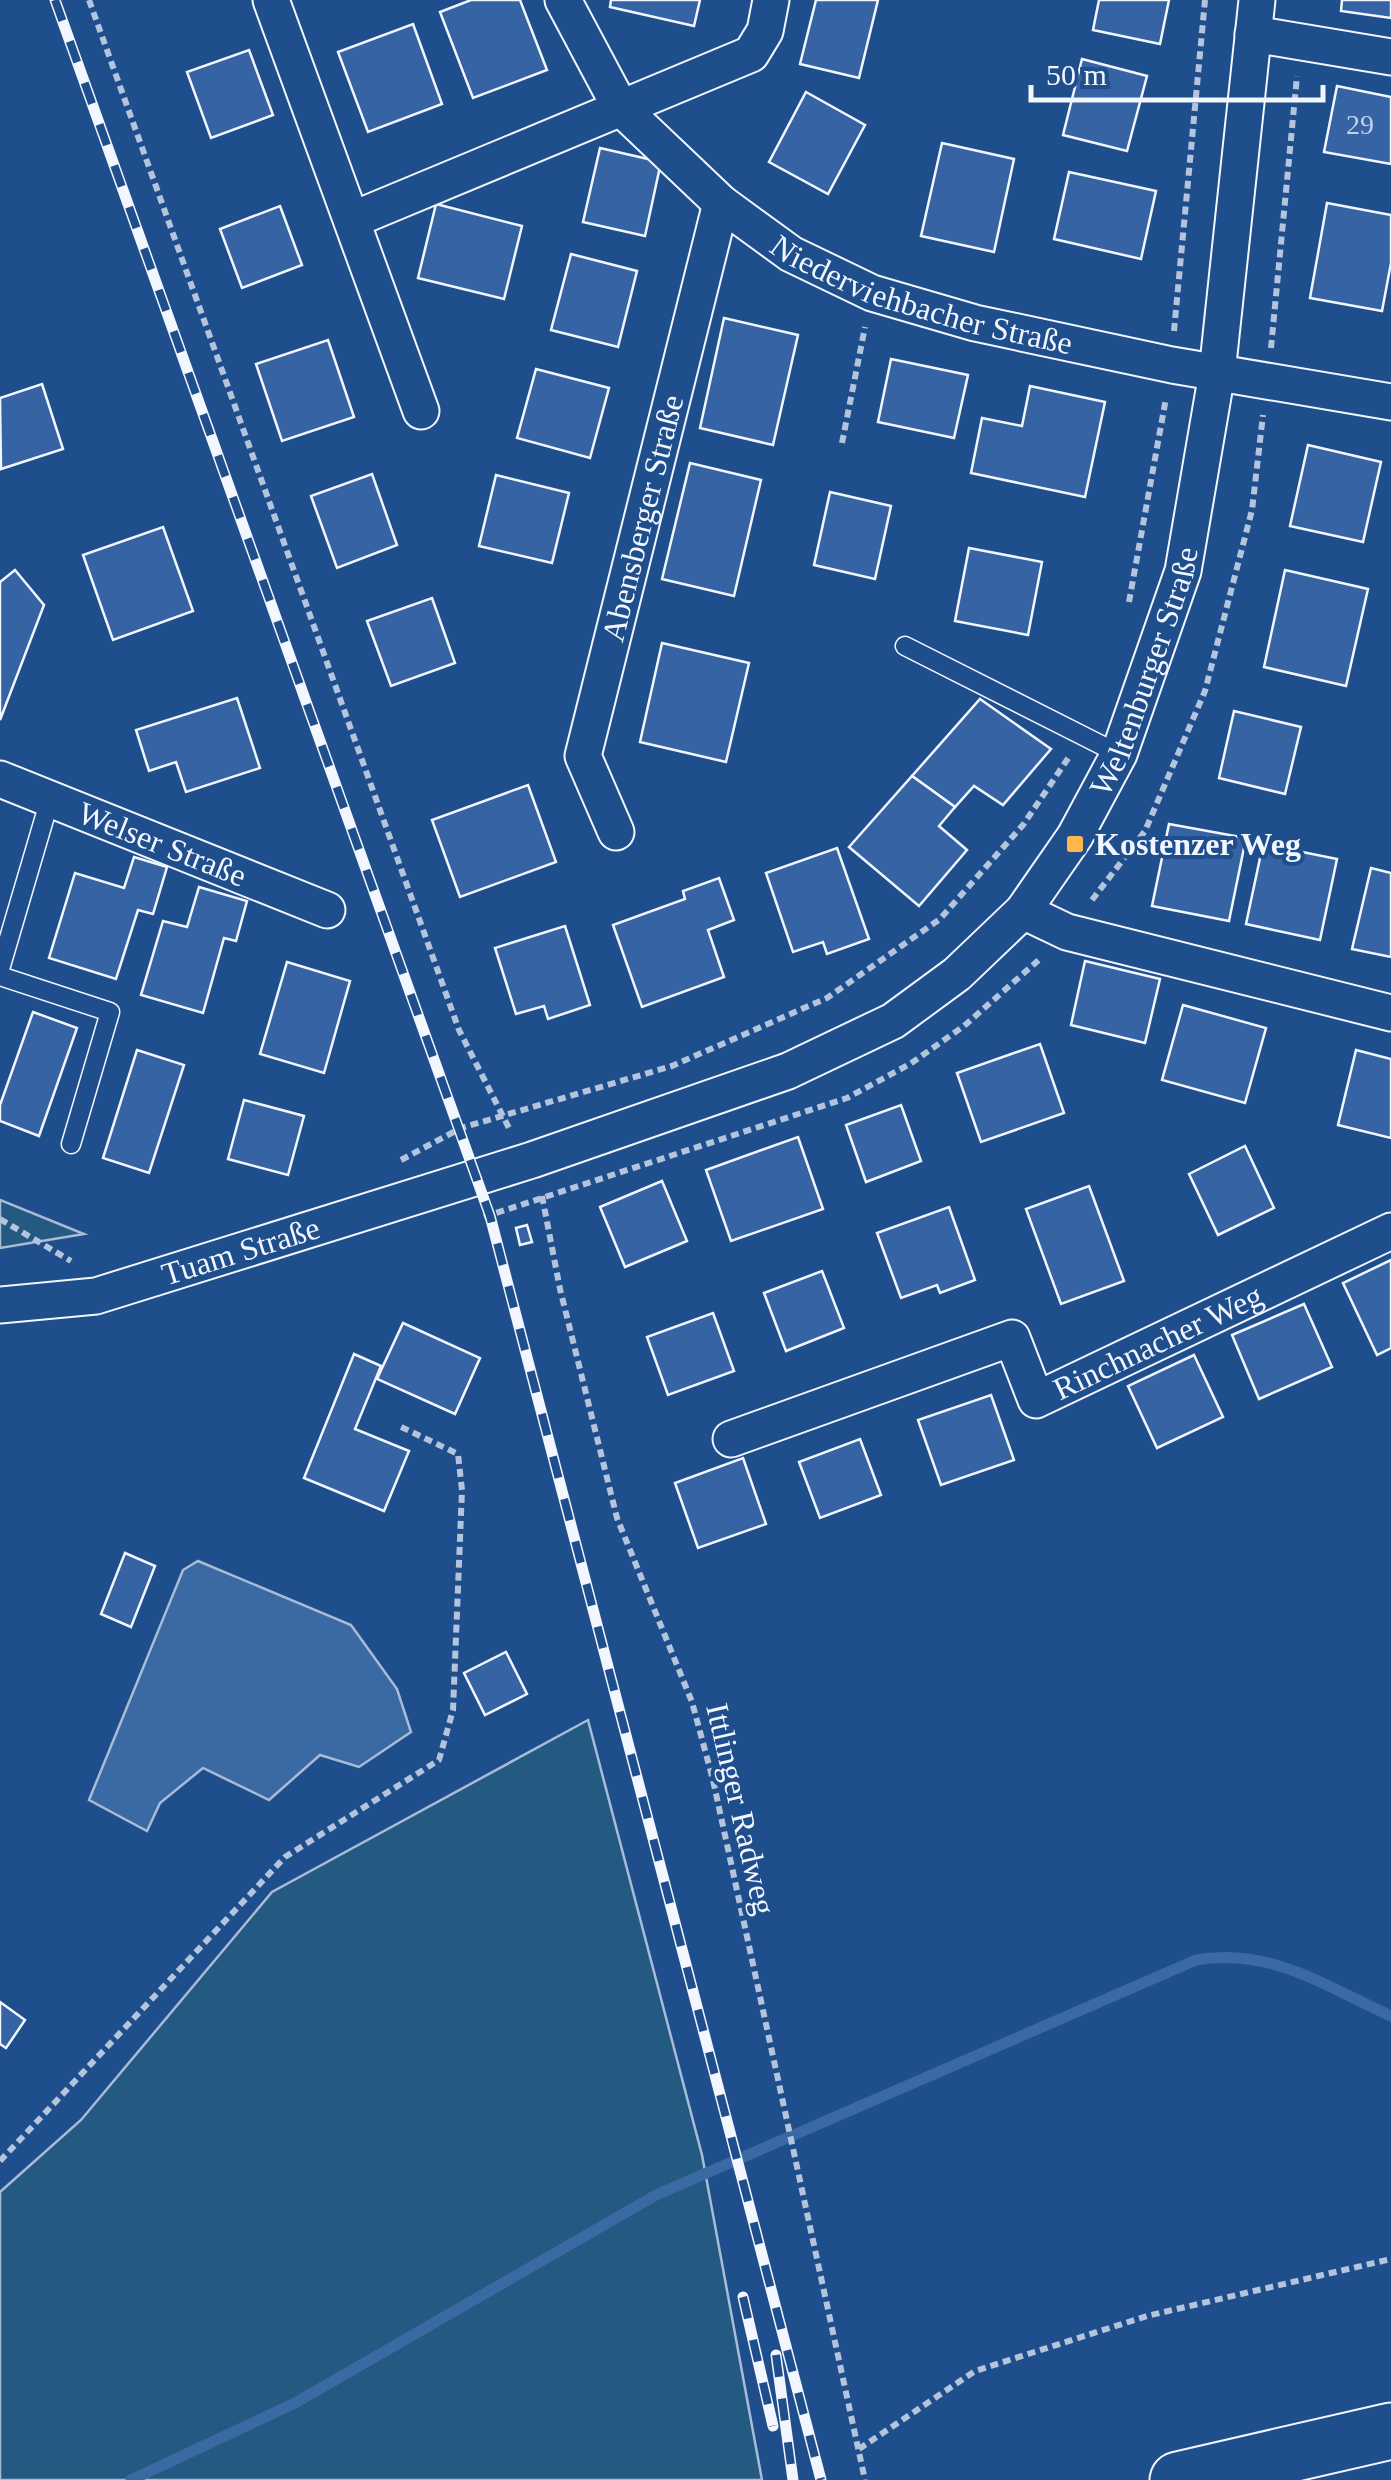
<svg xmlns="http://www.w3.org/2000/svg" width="1391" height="2480" font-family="'Times New Roman',serif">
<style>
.green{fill:#245a82;stroke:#a8bbd7;stroke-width:2.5}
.water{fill:#3b69a3;stroke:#a8bbd7;stroke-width:2.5}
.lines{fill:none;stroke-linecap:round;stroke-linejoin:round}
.stream{stroke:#3b69a3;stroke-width:11}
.building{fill:#3563a3;stroke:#f2f6ff;stroke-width:2.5}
.lane-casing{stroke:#f2f6ff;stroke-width:21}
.street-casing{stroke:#f2f6ff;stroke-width:39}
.highway-casing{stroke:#f2f6ff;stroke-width:59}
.path{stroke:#b3c4dc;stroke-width:6;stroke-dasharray:8 5;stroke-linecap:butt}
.lane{stroke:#1f4e8c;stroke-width:18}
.street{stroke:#1f4e8c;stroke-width:35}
.highway{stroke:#1f4e8c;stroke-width:55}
.rail-casing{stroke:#f2f6ff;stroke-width:11}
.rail{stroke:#1f4e8c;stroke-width:8;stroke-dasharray:22;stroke-linecap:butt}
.poi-dot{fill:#ffb74d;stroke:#1f4e8c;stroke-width:4}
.labels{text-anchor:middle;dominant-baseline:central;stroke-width:8;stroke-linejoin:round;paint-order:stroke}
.number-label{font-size:28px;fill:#c3d1e8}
.street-label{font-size:32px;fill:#f2f6ff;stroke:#1f4e8c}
.poi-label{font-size:32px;font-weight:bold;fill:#f2f6ff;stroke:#1f4e8c;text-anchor:start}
</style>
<rect width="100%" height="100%" fill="#1f4e8c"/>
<g class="green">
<polygon points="0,1200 84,1234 0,1248"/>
<polygon points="588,1720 702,2155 762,2480 0,2480 0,2192 81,2120 272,1892"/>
</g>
<polygon class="water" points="198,1561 351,1625 397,1689 411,1732 359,1767 320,1755 269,1800 203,1768 160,1803 147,1831 89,1800 183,1570"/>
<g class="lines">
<path class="stream" d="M 131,2480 L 295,2403 L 656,2195 L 1196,1960 C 1270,1947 1325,1986 1391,2016"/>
</g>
<g class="building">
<polygon points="471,0 520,0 547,70 473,98 440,12"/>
<polygon points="611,0 700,0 694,26 610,7"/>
<polygon points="816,0 878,0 859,78 800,64"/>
<polygon points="1099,0 1169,0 1160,44 1093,30"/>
<polygon points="1342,0 1391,0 1391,18 1341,11"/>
<polygon points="413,24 442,104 368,132 338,52"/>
<polygon points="249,50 273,115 211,138 187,72"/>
<polygon points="1082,59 1147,76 1127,151 1063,135"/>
<polygon points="1337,86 1391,97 1391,164 1324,152"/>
<polygon points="806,92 865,125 828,194 769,162"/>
<polygon points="942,143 1014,159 994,252 921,236"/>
<polygon points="600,148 661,162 645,236 583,222"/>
<polygon points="1069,172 1156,191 1141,259 1054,239"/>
<polygon points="1327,203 1391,215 1391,263 1382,311 1310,298"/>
<polygon points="436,204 522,226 504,299 418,278"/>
<polygon points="280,206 302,265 242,288 220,229"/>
<polygon points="571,254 637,271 618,347 551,330"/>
<polygon points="724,318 798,335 773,445 700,428"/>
<polygon points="328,340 354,417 282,441 256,364"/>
<polygon points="891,359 968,375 954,438 878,422"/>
<polygon points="536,369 609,388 590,458 517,438"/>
<polygon points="42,384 63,449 1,469 0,398"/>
<polygon points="1030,386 1105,402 1085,497 971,473 982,418 1022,426"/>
<polygon points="1308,445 1381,462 1363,542 1290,526"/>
<polygon points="690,463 761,480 734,596 662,579"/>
<polygon points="372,474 397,545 337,568 311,496"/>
<polygon points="496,475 569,493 552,563 479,546"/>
<polygon points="830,492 891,506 875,579 814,565"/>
<polygon points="163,527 193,611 113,640 83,555"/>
<polygon points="969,548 1042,562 1028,635 955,621"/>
<polygon points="15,570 44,605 0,720 0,582"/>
<polygon points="1285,570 1368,589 1346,686 1264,667"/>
<polygon points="432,598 455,663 391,686 367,621"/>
<polygon points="662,643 749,663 726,762 640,742"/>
<polygon points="237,698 260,768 186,792 176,762 149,771 136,730"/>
<polygon points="980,699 1051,749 1003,805 974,786 955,807 912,776"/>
<polygon points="1234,711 1301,727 1285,794 1219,778"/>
<polygon points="912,776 955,807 939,826 967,850 919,906 849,847"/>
<polygon points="528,785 556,862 460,897 432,820"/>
<polygon points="1169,824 1246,838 1229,921 1152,906"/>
<polygon points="1263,844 1337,859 1320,940 1246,924"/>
<polygon points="837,848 869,939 827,954 823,942 793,952 766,873"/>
<polygon points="134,857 167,867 153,914 138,910 116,979 49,958 75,873 124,888"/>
<polygon points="1371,868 1391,873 1391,957 1352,949"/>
<polygon points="719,878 734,920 708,930 724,977 642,1007 613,925 685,899 683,891"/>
<polygon points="199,887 247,901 236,941 224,938 203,1013 141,995 163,921 187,927"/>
<polygon points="565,926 590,1005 548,1019 544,1006 516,1014 495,948"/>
<polygon points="1085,961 1160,979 1145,1043 1071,1025"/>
<polygon points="287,962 350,981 324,1073 260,1054"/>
<polygon points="1183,1005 1266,1028 1245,1103 1162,1080"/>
<polygon points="33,1012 77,1028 39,1136 0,1121 0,1105"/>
<polygon points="1040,1044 1064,1113 981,1142 957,1073"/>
<polygon points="137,1050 184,1065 149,1173 103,1158"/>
<polygon points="1356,1050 1391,1059 1391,1138 1338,1125"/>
<polygon points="244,1100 304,1116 288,1175 228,1159"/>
<polygon points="901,1105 921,1161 866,1182 846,1125"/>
<polygon points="798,1137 823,1209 731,1241 706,1170"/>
<polygon points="1245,1146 1274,1208 1218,1235 1189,1174"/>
<polygon points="662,1181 687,1241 625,1267 600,1207"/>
<polygon points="1089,1186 1124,1281 1061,1304 1026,1209"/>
<polygon points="949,1207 975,1280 940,1293 937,1285 901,1298 877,1233"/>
<polygon points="527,1225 532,1242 520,1245 516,1228"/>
<polygon points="1391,1260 1391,1348 1377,1355 1343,1283"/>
<polygon points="822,1271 844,1328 786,1351 764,1293"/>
<polygon points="1304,1304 1332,1367 1259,1399 1232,1335"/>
<polygon points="713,1313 734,1371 668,1395 647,1337"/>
<polygon points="403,1323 480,1358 455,1414 377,1379"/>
<polygon points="354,1354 381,1366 355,1429 409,1451 384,1511 304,1478"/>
<polygon points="1194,1355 1223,1417 1157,1448 1128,1386"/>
<polygon points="991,1395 1014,1460 941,1485 918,1420"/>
<polygon points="860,1439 881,1495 820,1518 799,1462"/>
<polygon points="743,1458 766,1524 698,1548 675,1483"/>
<polygon points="125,1553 155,1566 131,1627 101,1614"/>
<polygon points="506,1652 527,1694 485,1715 464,1673"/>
<polygon points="0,2002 25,2020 6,2048 0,2044"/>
</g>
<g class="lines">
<g class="lane-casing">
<g id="lane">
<polyline points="905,646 1119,754"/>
<polyline points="0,969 50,799"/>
<polyline points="0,976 110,1012 71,1144"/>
</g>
</g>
<g class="street-casing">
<g id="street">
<polyline points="271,0 421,411"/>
<path id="s1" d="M 563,0 L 620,107 L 721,203 L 791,254 L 872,293 L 975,323 L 1172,365 L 1391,402"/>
<polyline points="1253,34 1391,57"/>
<polyline points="352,220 751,54 765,31 771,0"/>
<path id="s2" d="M 0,779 L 327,910"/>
<path id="s3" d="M 616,832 L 583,756 L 721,203"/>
<polyline points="1023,911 1067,932 1391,1013"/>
<path id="s4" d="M 0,1305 L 96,1296 L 532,1160 L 788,1071 L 893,1021 L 957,974 L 1023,911 L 1075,836 L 1119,754 L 1183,571 L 1217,373 L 1257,0"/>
<path id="s5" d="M 731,1439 L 1012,1338 L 1036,1400 L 1391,1231"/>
</g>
</g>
<g class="highway-casing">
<polyline id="highway" points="1178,2480 1391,2431"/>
</g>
<g class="path">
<polyline points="89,0 459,1030 511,1132"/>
<polyline points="1174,331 1205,0"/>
<polyline points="1271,348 1297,76"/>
<polyline points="842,443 865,327"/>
<polyline points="1129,602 1166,398"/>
<polyline points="1092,900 1145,831 1205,691 1252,510 1263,415"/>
<polyline points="401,1160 461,1128 672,1066 827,998 940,919 1023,825 1069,757"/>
<polyline points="542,1196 560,1289 617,1518 692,1702 713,1780 865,2480"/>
<polyline points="484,1217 847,1098 910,1064 964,1026 1041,958"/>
<polyline points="0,1219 71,1261"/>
<polyline points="0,2161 285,1857 439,1760 453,1710 462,1490 458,1454 397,1425"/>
<polyline points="859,2449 975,2371 1147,2316 1391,2259"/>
</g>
<use href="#lane" class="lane"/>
<use href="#street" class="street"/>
<use href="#highway" class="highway"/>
<g class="rail-casing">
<g id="rail">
<polyline points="55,0 490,1216 821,2480"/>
<polyline points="743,2297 773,2426"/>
<polyline points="776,2355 793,2480"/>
</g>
</g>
<use href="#rail" class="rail"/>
</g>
<rect class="poi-dot" x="1065" y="834" width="20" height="20" rx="5"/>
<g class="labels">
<g class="number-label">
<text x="1360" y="124">29</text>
</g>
<g class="street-label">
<text stroke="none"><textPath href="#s1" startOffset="485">Niederviehbacher Straße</textPath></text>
<text stroke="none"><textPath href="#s3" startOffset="328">Abensberger Straße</textPath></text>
<text stroke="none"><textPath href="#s4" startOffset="1382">Weltenburger Straße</textPath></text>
<text stroke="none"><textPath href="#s2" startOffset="175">Welser Straße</textPath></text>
<text stroke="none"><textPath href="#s4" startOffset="248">Tuam Straße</textPath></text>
<text stroke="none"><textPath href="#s5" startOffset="500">Rinchnacher Weg</textPath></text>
<text transform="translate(741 1809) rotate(77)">Ittlinger Radweg</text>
</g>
<g class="poi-label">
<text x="1095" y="844">Kostenzer Weg</text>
</g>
</g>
<path d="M1031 85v15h292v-15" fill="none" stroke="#f2f6ff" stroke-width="5"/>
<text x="1046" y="85" font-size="30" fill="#f2f6ff" stroke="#1f4e8c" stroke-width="8" paint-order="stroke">50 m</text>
</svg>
